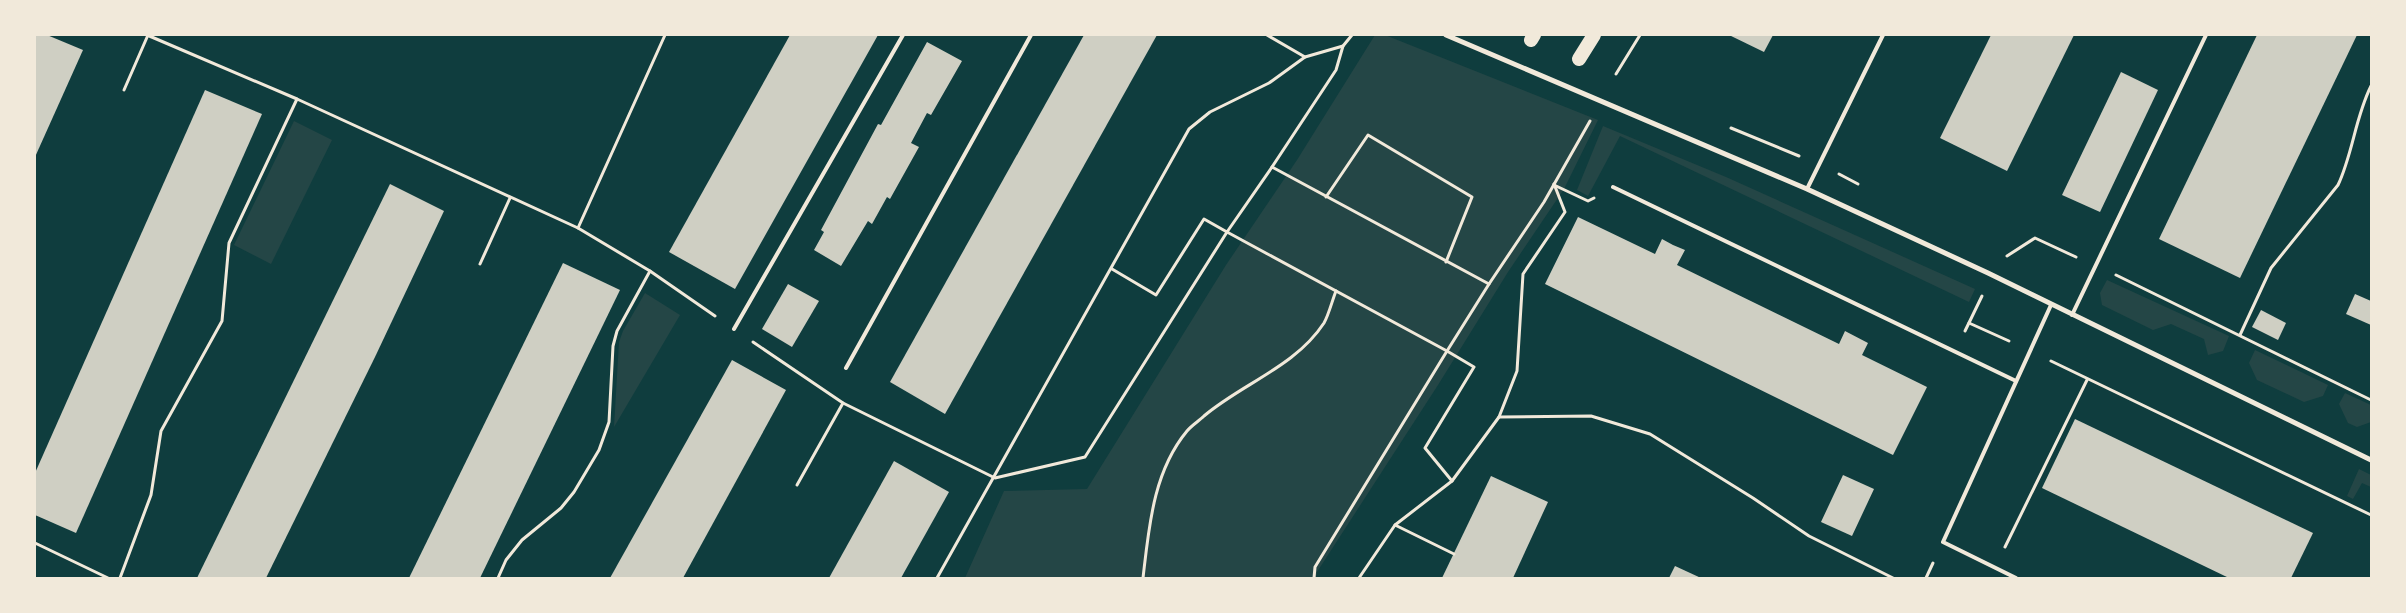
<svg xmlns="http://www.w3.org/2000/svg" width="2406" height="613" font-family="'Source Serif 4',serif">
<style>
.green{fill:#244646}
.building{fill:#cfcfc3}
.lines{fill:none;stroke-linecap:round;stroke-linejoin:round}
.path{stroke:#f1e9da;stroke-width:3}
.service{stroke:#f1e9da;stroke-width:4}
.minor{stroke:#f1e9da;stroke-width:5}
.trunk{stroke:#f1e9da;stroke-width:14}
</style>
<rect width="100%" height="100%" fill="#0f3d3e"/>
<g class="green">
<polygon points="1375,35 1385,35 1598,120 1564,189 1508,272 1438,385 1317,572 1316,578 965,578 1004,491 1087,489 1226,265 1297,160"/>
<polygon points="294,121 332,140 271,264 234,245"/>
<polygon points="1603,126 1726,177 1975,289 1969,302 1620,136 1588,196 1577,190"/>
<polygon points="2107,280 2229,336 2223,351 2208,355 2204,339 2171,324 2153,330 2102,305 2100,293"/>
<polygon points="645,293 680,315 614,427 619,342 623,331"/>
<polygon points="2255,350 2328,385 2323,396 2304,402 2257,380 2249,363"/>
<polygon points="2345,393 2371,405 2371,422 2357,427 2348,423 2339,404"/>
<polygon points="2359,469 2371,475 2371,487 2362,483 2353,499 2347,496"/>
</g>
<g class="building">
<polygon points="35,35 47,35 83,50 35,157"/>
<polygon points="790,35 878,35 735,289 669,252"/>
<polygon points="1084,35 1157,35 945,414 890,382"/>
<polygon points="1729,35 1773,35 1764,52"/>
<polygon points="1991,35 2074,35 2007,171 1940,138"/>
<polygon points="2257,35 2357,35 2240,278 2159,239"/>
<polygon points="927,42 962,61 931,115 927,113 911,143 919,147 890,199 887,197 872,224 868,221 841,266 814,250 824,232 821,230 878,124 881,125"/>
<polygon points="2121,72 2158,90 2100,212 2062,195"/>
<polygon points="205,90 262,114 76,533 35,515 35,473"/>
<polygon points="390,184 444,211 375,357 266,578 197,578"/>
<polygon points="1578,217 1655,254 1662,239 1673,245 1685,250 1677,265 1839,344 1845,331 1868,343 1862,355 1927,387 1893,455 1545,284"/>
<polygon points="563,263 620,290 480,578 409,578"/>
<polygon points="788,284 819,301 792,347 762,329"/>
<polygon points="2355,294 2371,301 2371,325 2346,314"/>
<polygon points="2261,310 2286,323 2278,340 2252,327"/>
<polygon points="732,360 786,390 683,578 610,578"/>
<polygon points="2075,419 2313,533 2291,578 2229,578 2042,488"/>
<polygon points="894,461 949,492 901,578 829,578"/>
<polygon points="1843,475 1874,489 1852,536 1821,522"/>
<polygon points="1491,476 1548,502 1513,578 1442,578"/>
<polygon points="1675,566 1701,578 1669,578"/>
</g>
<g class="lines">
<g class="path">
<polyline points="147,35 297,99 578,228 650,271 715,316"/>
<polyline points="1267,35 1305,57"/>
<polyline points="1616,74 1640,35"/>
<polyline points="124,90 148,35"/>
<polyline points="1731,128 1799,156"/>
<polyline points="1272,167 1336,70 1343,46"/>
<polyline points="1839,174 1858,184"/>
<polyline points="1554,185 1588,201 1594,198"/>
<polyline points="1326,197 1368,135 1472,197 1446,262"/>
<polyline points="578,228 665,35"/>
<polyline points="2007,256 2035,238 2076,257"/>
<polyline points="480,264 510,198"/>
<polyline points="1112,269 1156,295 1204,219 1227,232 1272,167 1489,284 1447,351 1474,367 1425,448 1452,481"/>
<polyline points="2116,275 2371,400"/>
<polyline points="1489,284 1544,202 1590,121"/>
<polyline points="1969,323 2009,341"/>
<polyline points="1965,331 1982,296"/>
<path d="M 2240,335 L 2271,268 L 2338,185 C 2353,153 2355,118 2371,86"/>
<polyline points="753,342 843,403 995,478 1085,457 1227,232 1447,351 1315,567 1314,578"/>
<polyline points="2051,361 2371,515"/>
<polyline points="1499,417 1591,416 1650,434 1753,498 1809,536 1893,578"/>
<polyline points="797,485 843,403"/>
<polyline points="1395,525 1454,554"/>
<polyline points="35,543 108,578"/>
<polyline points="2005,547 2087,380"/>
<polyline points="120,578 151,495 161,431 222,321 229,243 297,99"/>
<polyline points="498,578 506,560 522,540 561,508 574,492 599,450 609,422 613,346 617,331 650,271"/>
<polyline points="937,578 1189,129 1210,112 1269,83 1305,57 1343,46 1352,35"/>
<path d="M 1143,578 C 1149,527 1153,472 1187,431 C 1192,425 1199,421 1204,416 C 1243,383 1295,367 1324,323 C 1329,314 1332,301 1336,291"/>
<polyline points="1359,578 1395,525 1452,481 1499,417 1517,371 1523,274 1565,212 1554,184"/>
<polyline points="1926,578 1933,563"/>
</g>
<g class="service">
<polyline points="1613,187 2016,381"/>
<polyline points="1807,189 1883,35"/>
<polyline points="2072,315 2206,35"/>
<polyline points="734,329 903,35"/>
<polyline points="846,368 1031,35"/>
<polyline points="2016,578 1943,542 2051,305"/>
</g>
<polyline class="minor" points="1446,35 1807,189 1988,273 2371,460"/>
<g class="trunk">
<polyline points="1531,40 1534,35"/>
<polyline points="1579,59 1594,35"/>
</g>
</g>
<rect width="2406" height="613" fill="none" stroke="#f1e9da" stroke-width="72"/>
</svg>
